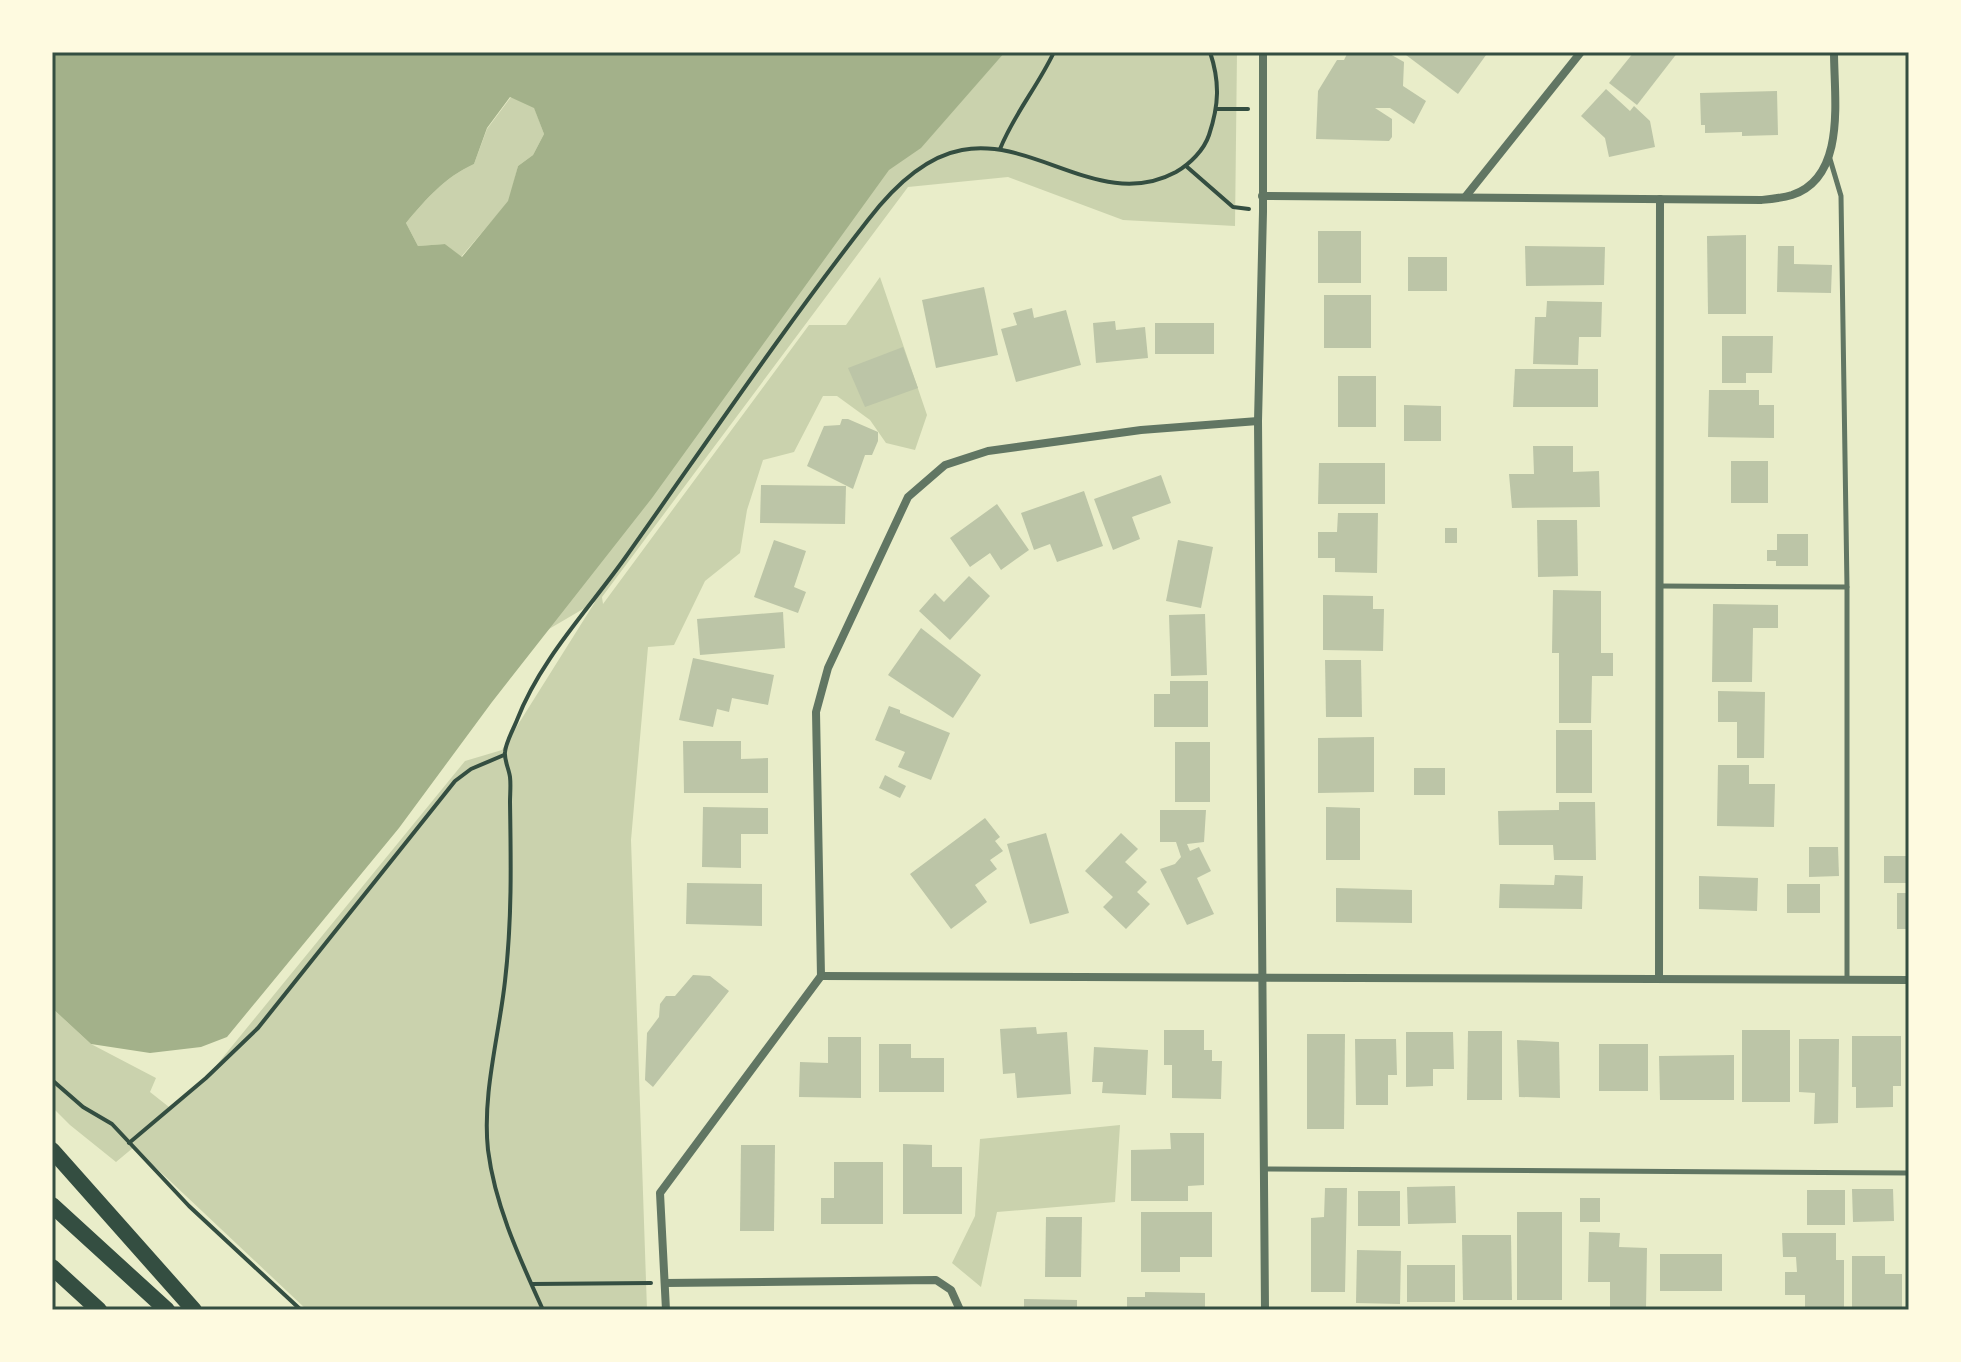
<svg xmlns="http://www.w3.org/2000/svg" width="1961" height="1362" font-family="'Roboto Serif',serif">
<style>
.green{fill:#cad2ad}
.water{fill:#a3b18a;fill-rule:evenodd}
.building{fill:#bcc5a7}
.lines{fill:none;stroke-linecap:round;stroke-linejoin:round}
.path{stroke:#344e41;stroke-width:4}
.service{stroke:#617663;stroke-width:5}
.minor{stroke:#617663;stroke-width:8}
.primary{stroke:#344e41;stroke-width:16}
.neatline{fill:none;stroke:#344e41;stroke-width:3}
</style>
<rect width="100%" height="100%" fill="#e9edc9"/>
<g class="green">
<polygon points="929,52 1237,52 1235,226 1123,220 1008,177 908,187 602,597 603,604 809,325 846,325 880,277 927,415 915,450 886,443 870,420 837,396 823,396 794,452 763,460 747,510 740,553 705,581 674,645 648,647 631,840 647,1310 307,1310 134,1147 116,1162 70,1125 52,1107 52,1008 91,1044 156,1078 150,1092 169,1107 206,1078 465,761 502,750 595,602 498,659"/>
<path d="M 511,97 L 534,107 L 544,134 L 533,155 L 518,166 L 509,201 L 461,257 L 445,244 L 418,246 L 406,223 C 427,198 444,178 474,164 L 487,129 Z"/>
<polygon points="1120,1125 1115,1202 997,1212 981,1287 952,1263 975,1216 980,1139"/>
</g>
<path class="water" d="M 52,52 L 1005,52 L 921,148 L 889,170 L 652,498 L 492,702 L 399,828 L 227,1037 L 201,1047 L 150,1053 L 91,1044 L 52,1008 ZM 510,97 L 534,108 L 544,134 L 533,155 L 518,166 L 508,201 L 462,257 L 445,244 L 418,246 L 406,223 C 427,198 444,178 474,164 L 487,128 Z"/>
<g class="building">
<polygon points="1348,52 1390,54 1404,62 1403,86 1426,101 1414,124 1390,108 1375,108 1392,119 1392,137 1389,141 1316,139 1318,91 1337,60 1344,60"/>
<polygon points="1402,52 1482,52 1486,55 1458,94"/>
<polygon points="1634,52 1678,52 1637,105 1609,83"/>
<polygon points="1606,89 1630,111 1634,106 1650,121 1655,147 1609,157 1605,138 1581,116"/>
<polygon points="1777,91 1778,135 1742,136 1742,132 1705,133 1705,125 1701,125 1700,93"/>
<rect x="1318" y="231" width="43" height="52"/>
<polygon points="1746,235 1746,314 1708,314 1707,236"/>
<polygon points="1525,246 1605,247 1604,285 1526,286"/>
<polygon points="1778,246 1794,246 1794,264 1832,265 1831,293 1777,292"/>
<rect x="1408" y="257" width="39" height="34"/>
<polygon points="984,287 998,355 936,368 922,300"/>
<rect x="1324" y="295" width="47" height="53"/>
<polygon points="1547,301 1602,302 1601,337 1579,337 1578,365 1533,364 1535,317 1546,317"/>
<polygon points="1032,308 1034,318 1066,310 1081,365 1016,382 1001,329 1017,325 1013,313"/>
<polygon points="1115,321 1116,330 1145,327 1148,358 1096,363 1093,323"/>
<rect x="1155" y="323" width="59" height="31"/>
<polygon points="1722,336 1773,336 1772,373 1746,373 1746,383 1722,383"/>
<polygon points="903,347 918,388 865,407 848,368"/>
<polygon points="1515,369 1598,369 1598,407 1513,407"/>
<rect x="1338" y="376" width="38" height="51"/>
<polygon points="1709,390 1759,390 1759,405 1774,405 1774,438 1708,437"/>
<polygon points="1404,405 1441,406 1441,441 1404,441"/>
<polygon points="842,419 848,419 878,432 878,441 872,455 865,455 853,489 807,466 824,426 840,425"/>
<polygon points="1533,446 1573,446 1573,472 1599,471 1600,507 1512,508 1509,474 1534,474"/>
<rect x="1731" y="461" width="37" height="42"/>
<polygon points="1319,463 1385,463 1385,504 1318,504"/>
<polygon points="1161,475 1171,503 1132,517 1140,539 1113,550 1094,499"/>
<polygon points="761,485 846,486 845,524 760,523"/>
<polygon points="1084,491 1103,546 1057,562 1050,544 1034,550 1021,513"/>
<polygon points="997,504 1029,550 1001,570 990,553 970,567 950,538"/>
<polygon points="1338,513 1378,513 1377,573 1335,572 1335,558 1318,558 1318,532 1337,532"/>
<polygon points="1537,520 1577,520 1578,576 1538,577"/>
<rect x="1445" y="528" width="12" height="15"/>
<polygon points="1777,534 1808,534 1808,566 1776,566 1776,561 1767,561 1767,550 1777,550"/>
<polygon points="774,540 806,551 794,587 806,592 798,613 754,597"/>
<polygon points="1178,540 1213,547 1201,608 1166,601"/>
<polygon points="969,576 990,596 950,640 919,611 935,593 944,602"/>
<polygon points="1553,590 1601,591 1601,653 1613,653 1613,676 1592,676 1591,723 1559,723 1559,653 1552,653"/>
<polygon points="1323,595 1373,596 1373,609 1384,609 1383,651 1323,650"/>
<polygon points="1713,604 1778,605 1778,628 1753,628 1752,682 1712,682"/>
<polygon points="783,612 785,648 700,655 697,619"/>
<polygon points="1205,614 1207,675 1171,676 1169,615"/>
<polygon points="921,628 981,675 953,718 888,675"/>
<polygon points="693,658 774,675 768,705 732,698 729,712 717,709 713,727 679,720"/>
<polygon points="1325,660 1361,660 1362,717 1326,717"/>
<polygon points="1170,681 1208,681 1208,727 1154,727 1154,694 1170,694"/>
<polygon points="1718,691 1765,692 1764,758 1737,758 1737,722 1718,722"/>
<polygon points="889,706 900,710 900,713 950,733 931,780 898,767 905,752 875,740"/>
<rect x="1556" y="730" width="36" height="63"/>
<polygon points="1374,737 1374,792 1318,793 1318,738"/>
<polygon points="683,741 741,741 741,759 768,758 768,793 684,793"/>
<rect x="1175" y="742" width="35" height="60"/>
<polygon points="1718,765 1749,765 1749,784 1775,784 1774,827 1717,826"/>
<rect x="1414" y="768" width="31" height="27"/>
<polygon points="885,775 906,786 900,798 879,788"/>
<polygon points="1559,802 1595,802 1596,860 1554,860 1553,845 1499,845 1498,811 1559,810"/>
<polygon points="703,807 768,808 768,834 741,834 741,868 702,867"/>
<polygon points="1326,807 1360,808 1360,860 1326,860"/>
<polygon points="1160,810 1206,810 1204,842 1187,844 1190,851 1199,847 1211,871 1197,878 1214,914 1187,925 1160,869 1175,864 1181,857 1176,842 1160,842"/>
<polygon points="985,818 1000,837 995,841 1003,851 990,860 997,869 975,885 987,902 951,929 910,874"/>
<polygon points="1046,833 1069,913 1030,924 1007,844"/>
<polygon points="1121,833 1138,849 1125,862 1147,882 1137,892 1150,904 1126,929 1103,907 1113,897 1085,871"/>
<polygon points="1809,847 1838,847 1839,876 1809,877"/>
<rect x="1884" y="856" width="25" height="27"/>
<polygon points="1555,875 1583,876 1582,909 1499,908 1500,884 1554,885"/>
<polygon points="1699,876 1758,878 1757,911 1699,909"/>
<polygon points="687,883 762,884 762,926 686,924"/>
<rect x="1787" y="884" width="33" height="29"/>
<polygon points="1336,888 1412,890 1412,923 1336,922"/>
<rect x="1897" y="893" width="12" height="36"/>
<polygon points="693,975 710,976 729,991 653,1087 645,1080 647,1033 659,1017 660,1004 666,996 675,996"/>
<polygon points="1036,1027 1037,1034 1067,1032 1071,1094 1017,1098 1015,1073 1003,1074 1000,1029"/>
<polygon points="1164,1030 1204,1030 1204,1050 1212,1050 1212,1061 1222,1061 1221,1099 1172,1098 1172,1065 1164,1065"/>
<rect x="1742" y="1030" width="48" height="72"/>
<polygon points="1468,1031 1502,1031 1502,1100 1467,1100"/>
<polygon points="1406,1032 1453,1032 1454,1069 1433,1069 1433,1086 1406,1087"/>
<polygon points="1307,1034 1345,1034 1344,1129 1307,1129"/>
<polygon points="1852,1036 1901,1036 1901,1086 1893,1086 1893,1107 1856,1108 1856,1087 1852,1087"/>
<polygon points="828,1037 861,1037 861,1098 799,1097 800,1062 828,1063"/>
<polygon points="1355,1039 1396,1039 1397,1075 1388,1075 1388,1105 1356,1105"/>
<polygon points="1799,1039 1839,1039 1838,1123 1814,1124 1815,1093 1799,1092"/>
<polygon points="1517,1040 1559,1042 1560,1098 1519,1097"/>
<polygon points="879,1044 911,1044 911,1058 944,1058 944,1092 879,1092"/>
<rect x="1599" y="1044" width="49" height="47"/>
<polygon points="1094,1047 1148,1050 1146,1095 1102,1093 1103,1082 1092,1082"/>
<polygon points="1734,1055 1734,1100 1660,1100 1659,1056"/>
<polygon points="1170,1133 1204,1133 1204,1185 1188,1186 1188,1201 1131,1201 1131,1150 1171,1149"/>
<polygon points="903,1144 932,1145 932,1167 962,1167 962,1214 903,1214"/>
<polygon points="741,1145 775,1145 774,1231 740,1231"/>
<polygon points="834,1162 883,1162 883,1224 821,1224 821,1198 834,1198"/>
<polygon points="1455,1186 1456,1223 1408,1224 1407,1187"/>
<polygon points="1325,1188 1347,1188 1345,1292 1311,1292 1311,1218 1324,1217"/>
<polygon points="1852,1189 1893,1189 1894,1221 1853,1222"/>
<rect x="1807" y="1190" width="38" height="35"/>
<rect x="1358" y="1191" width="42" height="35"/>
<rect x="1580" y="1198" width="20" height="24"/>
<polygon points="1141,1212 1212,1212 1212,1257 1180,1257 1180,1272 1141,1272"/>
<rect x="1517" y="1212" width="45" height="88"/>
<polygon points="1046,1217 1082,1217 1081,1277 1045,1277"/>
<polygon points="1589,1232 1620,1233 1619,1247 1647,1248 1646,1310 1610,1309 1610,1282 1588,1282"/>
<polygon points="1782,1233 1836,1233 1836,1260 1844,1260 1844,1308 1805,1308 1805,1295 1785,1295 1785,1272 1797,1272 1796,1257 1783,1257"/>
<polygon points="1462,1235 1511,1235 1512,1300 1463,1300"/>
<polygon points="1357,1250 1401,1251 1400,1304 1356,1303"/>
<rect x="1660" y="1254" width="62" height="37"/>
<polygon points="1852,1256 1885,1256 1885,1274 1902,1274 1902,1308 1852,1309"/>
<rect x="1407" y="1265" width="48" height="37"/>
<polygon points="1145,1292 1205,1293 1205,1310 1127,1310 1127,1297 1145,1297"/>
<polygon points="1024,1299 1077,1300 1077,1310 1024,1310"/>
</g>
<g class="lines">
<g class="path">
<polyline points="1217,109 1248,109"/>
<path d="M 1000,149 C 1014,114 1038,86 1054,52"/>
<polyline points="1186,166 1233,207 1249,209"/>
<polyline points="52,1080 83,1107 112,1124 189,1206 301,1310"/>
<polyline points="129,1143 206,1078 258,1028 455,781 471,769 504,755"/>
<polyline points="532,1284 651,1283"/>
<path d="M 543,1310 C 520,1259 495,1206 488,1150 C 482,1094 499,1036 505,981 C 512,921 511,862 510,802 C 510,794 511,785 510,777 C 509,769 504,760 505,752 C 506,742 513,730 517,720 C 540,660 588,610 625,558 C 705,445 783,329 868,220 C 891,190 924,157 962,150 C 1035,136 1102,212 1176,172 C 1190,164 1204,150 1209,135 C 1219,105 1220,82 1210,52"/>
</g>
<g class="service">
<polyline points="1830,159 1841,196 1847,587 1847,980"/>
<polyline points="1660,586 1847,587"/>
<polyline points="1264,1169 1909,1173"/>
</g>
<g class="minor">
<polyline points="1263,52 1263,212 1258,421 1265,1310"/>
<path d="M 1262,196 L 1761,200 C 1771,199 1782,198 1792,195 C 1847,177 1834,98 1834,52"/>
<polyline points="1466,196 1581,52"/>
<polyline points="821,976 1909,980"/>
<polyline points="821,976 816,712 828,668 908,497 945,465 988,451 1141,430 1258,421"/>
<polyline points="1659,979 1660,199"/>
<polyline points="665,1283 936,1280 951,1290 960,1310"/>
<polyline points="666,1310 660,1193 821,976"/>
</g>
<g class="primary">
<polyline points="52,1150 194,1310"/>
<polyline points="52,1205 167,1310"/>
<polyline points="52,1267 99,1310"/>
</g>
</g>
<rect width="1961" height="1362" fill="none" stroke="#fefae0" stroke-width="108"/>
<rect x="54" y="54" width="1853" height="1254" class="neatline"/>
</svg>
